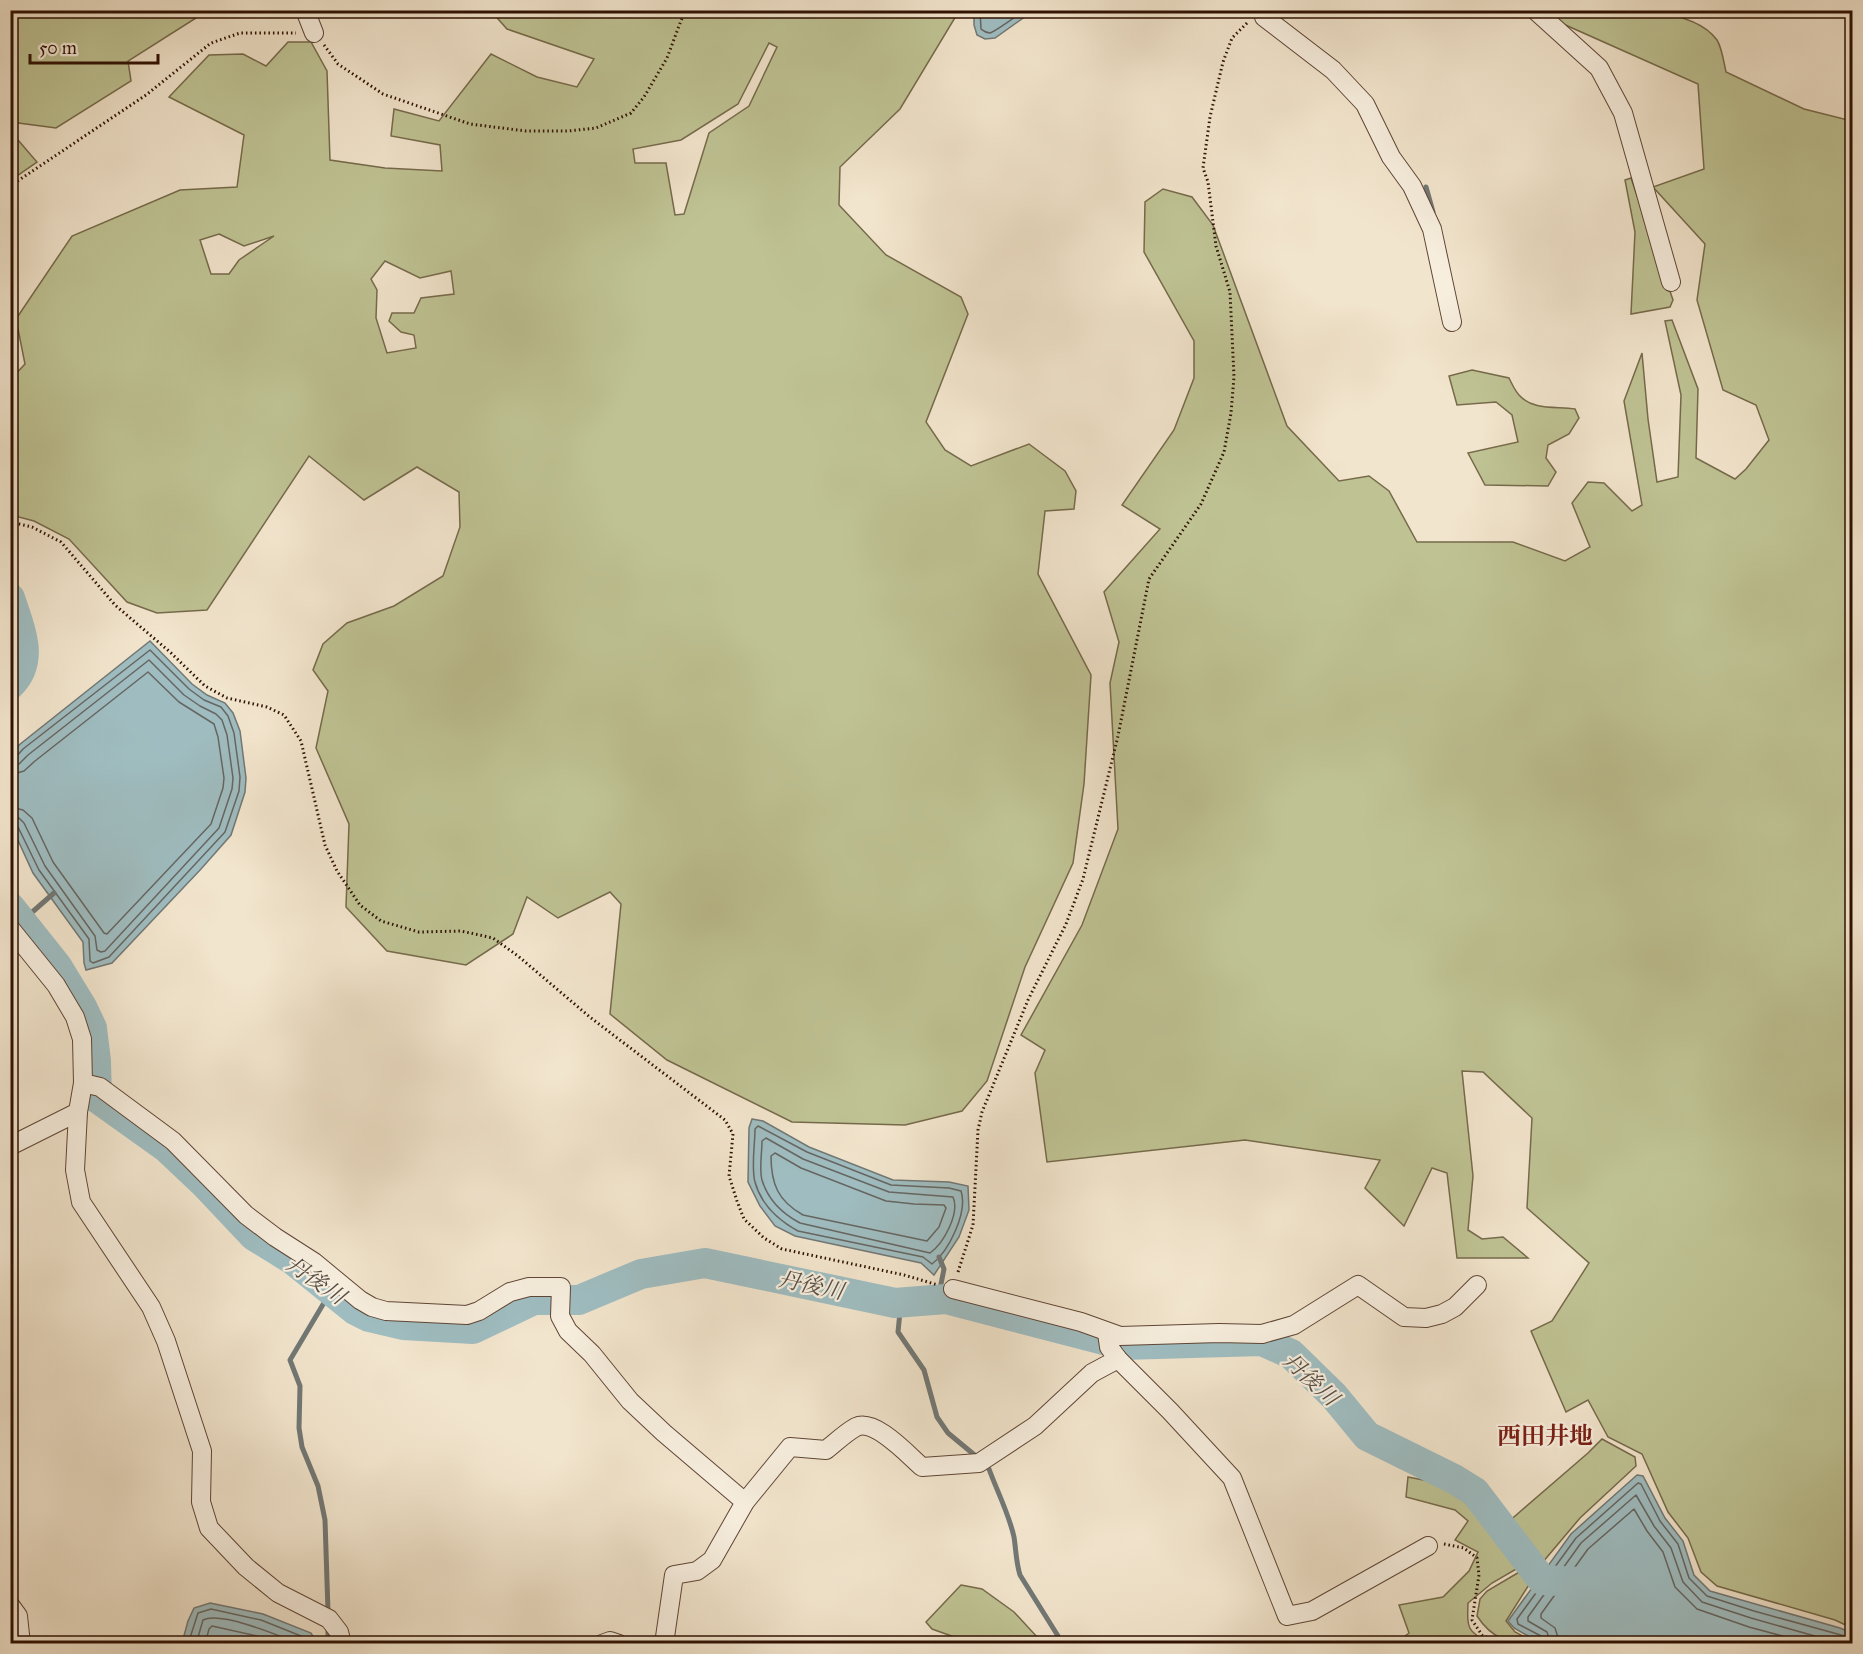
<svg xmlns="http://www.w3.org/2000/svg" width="1863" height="1654" font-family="'IM FELL Great Primer','Noto Serif JP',serif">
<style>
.green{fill:#bfc394;stroke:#766a4b;stroke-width:1.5;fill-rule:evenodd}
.water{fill:#9fbdc1;stroke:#727875;stroke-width:1.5}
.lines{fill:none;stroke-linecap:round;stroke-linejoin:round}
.shore{stroke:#666662;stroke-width:1.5}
.stream{stroke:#727875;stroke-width:5}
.river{stroke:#9fbdc1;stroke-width:30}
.minor-casing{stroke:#5f4535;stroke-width:20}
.path{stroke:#2e1002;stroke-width:3;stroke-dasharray:1.5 3;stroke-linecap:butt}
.minor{stroke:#f7eede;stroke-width:18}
.labels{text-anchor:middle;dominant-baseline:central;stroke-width:4.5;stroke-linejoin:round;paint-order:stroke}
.water-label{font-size:22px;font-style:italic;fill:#564d45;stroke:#f7eede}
.quarter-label{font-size:24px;font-weight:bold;fill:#7a1f14;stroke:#f7eede}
</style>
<rect width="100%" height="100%" fill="#f2e5cd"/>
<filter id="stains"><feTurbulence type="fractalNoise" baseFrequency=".00333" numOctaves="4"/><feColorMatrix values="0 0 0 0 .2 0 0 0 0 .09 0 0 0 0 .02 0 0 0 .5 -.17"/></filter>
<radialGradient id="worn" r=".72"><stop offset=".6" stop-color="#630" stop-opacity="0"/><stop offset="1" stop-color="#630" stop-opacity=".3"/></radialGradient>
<g class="green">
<polygon points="11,10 207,10 207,11 128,61 131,81 56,128 11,122"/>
<path d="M 491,11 L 959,11 L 900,109 L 840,167 L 839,205 L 886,255 L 961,297 L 968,314 L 926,422 L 945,450 L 971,466 L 1029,444 L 1065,471 L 1076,491 L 1074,509 L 1045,511 L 1038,574 L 1091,675 L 1084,784 L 1073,863 L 1025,967 L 987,1081 L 962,1111 L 905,1125 L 792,1122 L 667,1060 L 610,1014 L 621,904 L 610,892 L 558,918 L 527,897 L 513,934 L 466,965 L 387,951 L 346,907 L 349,824 L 316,748 L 328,691 L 313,670 L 323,644 L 347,623 L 394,606 L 443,576 L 460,527 L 459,492 L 417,467 L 364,500 L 309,456 L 207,610 L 157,613 L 127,602 L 69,539 L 34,521 L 11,515 L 11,379 L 25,364 L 16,319 L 72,236 L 180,190 L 237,187 L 244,135 L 169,97 L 209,55 L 243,54 L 266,66 L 288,42 L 311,42 L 327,71 L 330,160 L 385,168 L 442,171 L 440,145 L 391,136 L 394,109 L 439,121 L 491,54 L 537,77 L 577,87 L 594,59 L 507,29 ZM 769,43 L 777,47 L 749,106 L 709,133 L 684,214 L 675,215 L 666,163 L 635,163 L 633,149 L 681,140 L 738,104 ZM 219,234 L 244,246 L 274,236 L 239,260 L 229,274 L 211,274 L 200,240 ZM 385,261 L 420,278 L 451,271 L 454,294 L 421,298 L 414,313 L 392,313 L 389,321 L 401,332 L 414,335 L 416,348 L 387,353 L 376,318 L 377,290 L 371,279 Z"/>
<path d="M 1547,11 C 1592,11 1688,0 1717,40 C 1722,48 1724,63 1726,72 L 1804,109 L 1852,121 L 1852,1628 L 1835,1620 L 1717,1586 L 1701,1572 L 1688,1538 L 1668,1512 L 1642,1454 L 1608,1437 L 1588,1400 L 1566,1412 L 1531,1331 L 1552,1321 L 1589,1263 L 1527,1208 L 1532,1118 L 1483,1072 L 1462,1071 L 1473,1176 L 1468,1230 L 1482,1239 L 1503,1237 L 1528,1258 L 1457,1258 L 1447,1173 L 1432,1168 L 1404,1226 L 1365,1188 L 1380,1160 L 1245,1140 L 1047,1162 L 1035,1073 L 1045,1050 L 1021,1035 L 1082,925 L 1118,829 L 1110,683 L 1119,642 L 1104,592 L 1160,529 L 1122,505 L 1174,430 L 1194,378 L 1194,341 L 1144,252 L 1145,202 L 1163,189 L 1192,197 L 1213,225 L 1287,426 L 1339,481 L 1369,476 L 1389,491 L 1417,542 L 1513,542 L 1565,561 L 1590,547 L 1572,503 L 1588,482 L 1604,483 L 1632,511 L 1642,505 L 1624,401 L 1642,353 L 1648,419 L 1657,482 L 1678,477 L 1681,395 L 1665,321 L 1672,320 L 1698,389 L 1696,458 L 1735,479 L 1746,469 L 1769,440 L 1756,405 L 1723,390 L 1697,300 L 1705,244 L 1653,187 L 1704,169 L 1698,84 L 1561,23 Z"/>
<polygon points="18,140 37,162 11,180 11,142"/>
<polygon points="1631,178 1673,300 1670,307 1631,314 1635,232 1625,180"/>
<path d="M 1472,370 L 1509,378 C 1512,384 1515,391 1519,395 C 1533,411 1557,406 1575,409 L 1579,418 L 1569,434 L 1548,445 L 1546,458 L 1556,472 L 1548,486 L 1485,485 L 1468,453 L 1518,442 L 1512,415 L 1496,402 L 1457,405 L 1449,376 Z"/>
<polygon points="1602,1439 1635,1457 1636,1466 1580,1518 1542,1563 1507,1523 1588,1453"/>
<path d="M 1408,1477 L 1449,1485 L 1473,1498 L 1518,1568 L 1492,1583 L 1468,1603 C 1467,1628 1467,1632 1490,1643 L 1396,1643 L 1409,1633 L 1399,1605 L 1443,1597 L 1469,1571 L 1478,1552 L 1455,1540 L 1468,1521 L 1455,1510 L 1406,1497 Z"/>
<path d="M 1521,1571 L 1532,1580 L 1506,1621 L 1515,1632 L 1536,1643 C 1509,1644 1492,1639 1477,1616 L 1480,1599 L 1487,1591 Z"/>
<polygon points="961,1585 982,1589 1014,1612 1039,1639 1040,1643 971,1643 932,1629 926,1622"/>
</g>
<g class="water">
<polygon points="974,11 974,10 1033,11 995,38 985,39 977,35 974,25"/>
<polygon points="150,641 192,684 207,695 225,703 233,713 240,731 246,778 245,792 231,835 201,869 112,963 86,970 84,963 83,942 33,873 11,825 11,755 19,745"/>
<polygon points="752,1119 763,1121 809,1147 893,1180 949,1182 968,1186 969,1210 959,1237 934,1275 921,1263 795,1236 775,1226 760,1206 748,1182 749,1128"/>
<polygon points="1637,1475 1643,1476 1665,1518 1683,1541 1694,1575 1710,1591 1840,1628 1852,1633 1852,1643 1542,1644 1514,1628 1508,1621 1571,1534"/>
<polygon points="210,1603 263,1614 311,1633 317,1643 182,1643 188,1621 194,1608"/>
</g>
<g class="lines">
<g class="shore">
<path d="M 980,10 L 981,29 C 985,32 986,33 990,33 C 994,32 1020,14 1024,10"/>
<polyline points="10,758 16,757 23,749 150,650 189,689 204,700 221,707 228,716 234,733 240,777 239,791 225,832 109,957 93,963 90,961 89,939 39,870 18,827 10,824"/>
<polyline points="10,765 19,764 28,755 149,660 184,695 200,706 216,714 222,720 227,735 233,778 232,789 219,828 105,951 101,952 97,950 95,936 45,866 24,823 19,818 10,816"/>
<polyline points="10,775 24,771 35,761 148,672 179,702 214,724 218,737 224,778 223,788 211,824 107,934 104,933 53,862 32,818 23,810 10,807"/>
<path d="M 758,1126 L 807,1152 L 891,1185 L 949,1188 L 961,1191 C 968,1212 949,1251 932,1264 L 923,1257 L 798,1231 C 778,1220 761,1204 755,1182 C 751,1168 755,1144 755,1129 Z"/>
<path d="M 766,1138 L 803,1159 L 889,1192 L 953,1197 C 960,1213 944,1243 930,1253 L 800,1223 C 783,1214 768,1200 762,1180 C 759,1169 762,1153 762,1141 Z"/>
<path d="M 775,1153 L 801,1168 L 886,1201 L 914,1204 L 944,1205 L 946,1208 L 939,1227 L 927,1241 L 803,1215 C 778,1201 771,1184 771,1156 Z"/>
<polyline points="188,1644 198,1613 211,1609 261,1620 306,1638 310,1644"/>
<path d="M 196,1644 L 203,1620 C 221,1611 280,1636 300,1644"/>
<polyline points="205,1644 209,1629 212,1626 257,1636 276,1644"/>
<polyline points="1543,1644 1541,1636 1518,1624 1517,1619 1576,1538 1638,1483 1641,1484 1660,1521 1678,1544 1689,1578 1707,1596 1754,1611 1852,1638"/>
<polyline points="1551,1644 1547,1632 1528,1621 1528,1617 1581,1543 1636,1495 1654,1526 1671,1548 1683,1582 1702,1602 1751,1618 1843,1644"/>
<polyline points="1560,1644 1555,1628 1541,1618 1541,1614 1588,1549 1634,1509 1647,1531 1663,1552 1675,1587 1697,1609 1749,1627 1812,1644"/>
</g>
<g class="stream">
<polyline points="1245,10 1248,13"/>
<polyline points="1426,187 1433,212"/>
<polyline points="22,921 54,893"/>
<polyline points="938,1299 944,1269 939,1257"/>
<polyline points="901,1302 898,1332 924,1370 937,1417 948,1433 977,1457"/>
<path d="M 984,1464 L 989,1469 C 997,1491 1009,1514 1014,1537 C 1016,1550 1016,1562 1020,1575 L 1063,1644"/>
<polyline points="328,1611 325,1520 318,1486 302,1447 299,1428 300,1386 290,1360 331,1291"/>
<polyline points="328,1631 328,1644"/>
</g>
<g class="river">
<path d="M 10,598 C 19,626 36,660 10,685"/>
<polyline points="10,907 57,966 82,1007 92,1028 96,1061 97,1098 167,1148 204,1183 254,1236 293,1260 355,1310 369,1317 403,1325 473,1329 534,1300 579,1300 641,1274 705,1263 895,1303 946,1299 1123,1345 1262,1341 1291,1354 1334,1396 1367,1436 1454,1479 1475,1492 1542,1580 1580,1582"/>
</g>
<g class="minor-casing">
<g id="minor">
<polyline points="305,10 314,33"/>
<polyline points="1267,10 1264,17 1333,70 1365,104 1391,157 1412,186 1432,229 1452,322"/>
<polyline points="1535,10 1599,68 1623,113 1671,282"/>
<polyline points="10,928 56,985 75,1017 82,1039 83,1083 78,1112 75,1170 81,1202 151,1307 166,1341 202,1451 201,1502 209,1528 246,1567 278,1593 329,1619 339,1632 342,1644"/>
<polyline points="83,1083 100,1087 173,1141 246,1215 275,1237 314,1262 360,1300 372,1307 386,1311 467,1315 479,1311 510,1292 529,1287 561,1287 560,1316 568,1331 592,1354 630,1401 664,1433 745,1502"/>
<polyline points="10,1146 78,1112"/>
<polyline points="953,1289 1081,1322 1120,1336 1219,1333 1262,1334 1294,1325 1358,1285 1404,1317 1426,1318 1442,1314 1455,1307 1477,1285"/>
<polyline points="1107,1333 1109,1347 1118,1359 1170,1411 1232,1478 1287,1616 1312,1611 1428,1546"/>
<polyline points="10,1605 18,1616 21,1644"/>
<polyline points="602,1644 610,1641 619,1644"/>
<path d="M 664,1644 L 674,1575 L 697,1571 L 712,1560 L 745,1502 L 790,1447 L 826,1450 C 835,1443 845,1433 856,1427 C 875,1418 908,1455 922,1467 L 979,1463 L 1035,1426 L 1092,1373 L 1118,1359"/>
</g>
</g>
<g class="path">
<polyline points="324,45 338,64 383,94 470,124 526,131 568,131 596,128 631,113 644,97 667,58 685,10"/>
<polyline points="10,186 146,95 211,43 240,33 296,33"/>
<polyline points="10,522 32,527 61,542 115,605 170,652 205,686 227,698 267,707 284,715 301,741 325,845 337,871 360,905 381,921 419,932 461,931 493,938 518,956 591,1018 725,1120 733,1134 729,1176 737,1201 744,1219 764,1238 782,1249 904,1275 938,1285"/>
<polyline points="958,1272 973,1225 978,1130 982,1112 1028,1000 1066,924 1083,879 1118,736 1149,579 1201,504 1224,452 1231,413 1234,377 1230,292 1216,246 1208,182 1203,168 1210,117 1223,62 1232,38 1248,22"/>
<polyline points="1444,1544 1464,1548 1477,1558 1479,1575 1472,1620 1482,1635 1502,1644"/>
</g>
<use href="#minor" class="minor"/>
</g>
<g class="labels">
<g class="water-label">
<text transform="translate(316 1280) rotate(35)">丹後川</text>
<text transform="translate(811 1285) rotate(12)">丹後川</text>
<text transform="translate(1311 1379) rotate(43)">丹後川</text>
</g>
<g class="quarter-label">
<text x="1545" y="1436">西田井地</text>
</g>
</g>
<rect width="1863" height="1654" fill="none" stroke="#f2e5cd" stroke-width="36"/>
<rect x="12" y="12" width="1839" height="1630" fill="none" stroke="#2e1002" stroke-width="3"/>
<rect x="18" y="18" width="1827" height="1618" fill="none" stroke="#2e1002" stroke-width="1.5"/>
<path d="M30 54v9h128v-9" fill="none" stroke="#2e1002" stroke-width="3"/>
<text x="39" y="54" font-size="18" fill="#2e1002" stroke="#f7eede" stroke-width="4.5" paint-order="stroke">50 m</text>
<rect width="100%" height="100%" filter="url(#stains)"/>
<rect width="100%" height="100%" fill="url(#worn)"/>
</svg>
